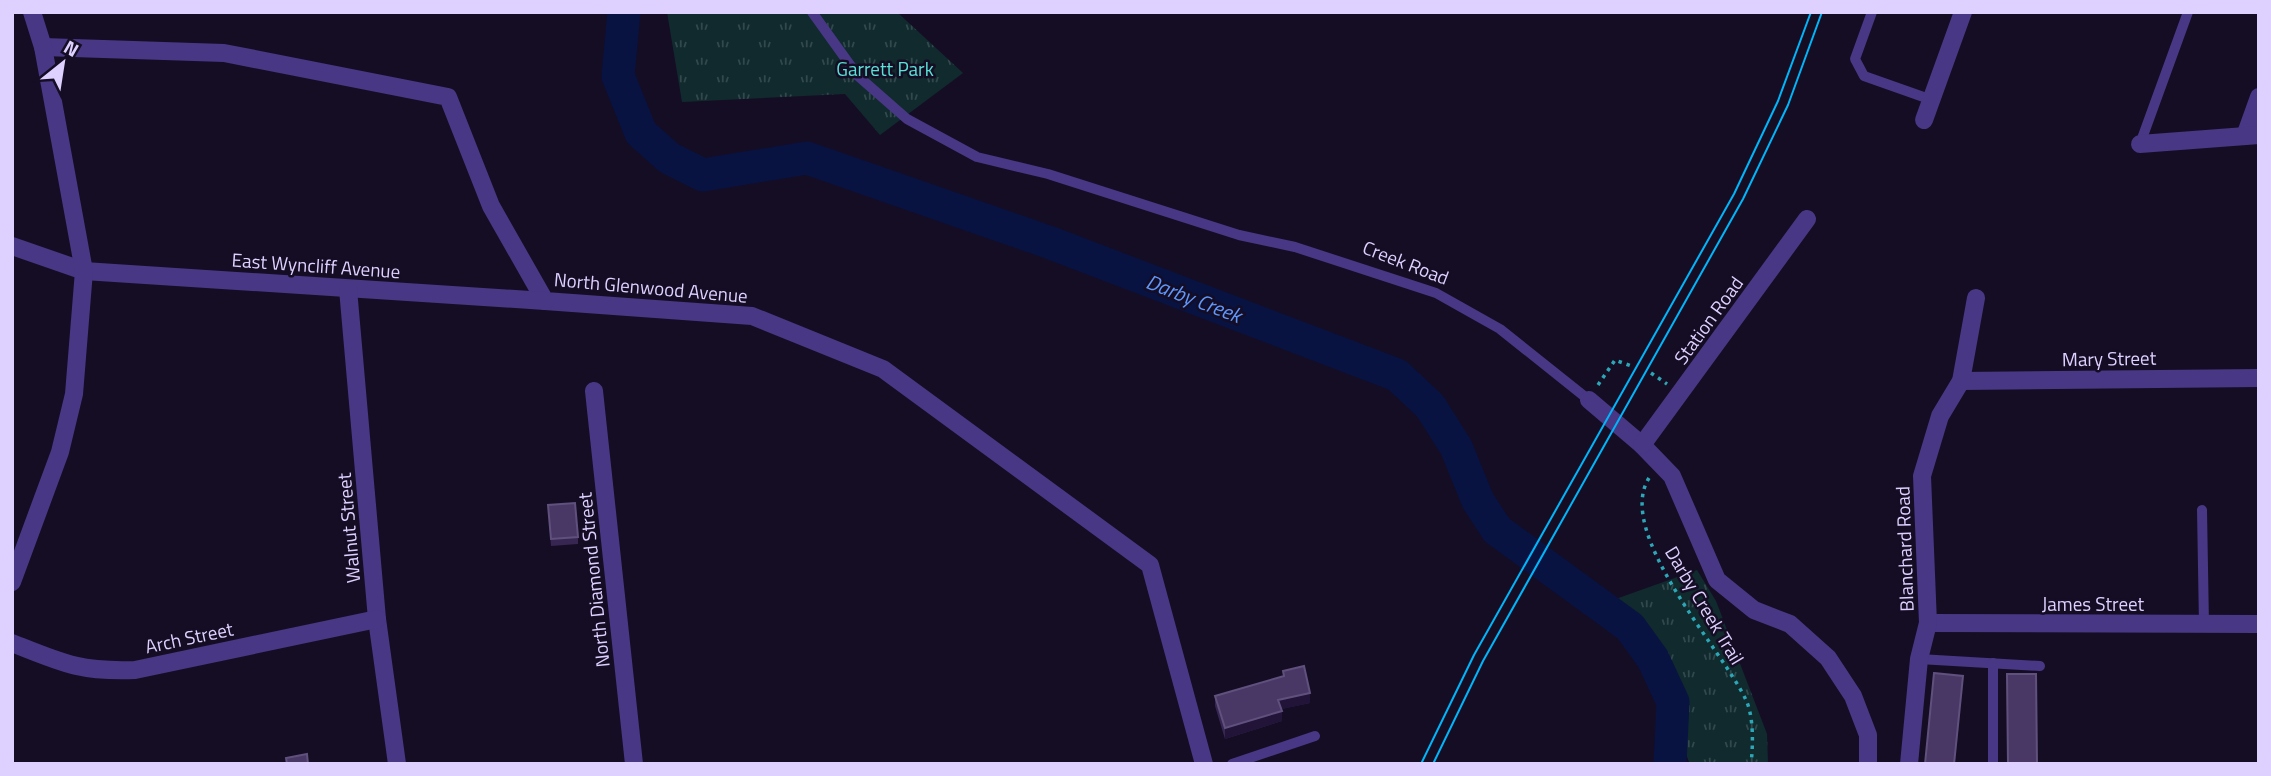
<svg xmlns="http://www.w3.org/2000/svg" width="2271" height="776" font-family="'Titillium Web',sans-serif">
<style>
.park{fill:url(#park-tufts)}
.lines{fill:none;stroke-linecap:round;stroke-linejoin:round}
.river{stroke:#081342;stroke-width:33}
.path{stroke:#2ca7b7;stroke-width:3.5;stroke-dasharray:3.5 5;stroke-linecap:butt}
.service{stroke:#483784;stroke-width:10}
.minor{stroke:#483784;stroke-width:18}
.tram{stroke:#00b6fb;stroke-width:2}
.wall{fill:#372652}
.shaded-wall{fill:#221438}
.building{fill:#493865;stroke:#60507d;stroke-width:2}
.labels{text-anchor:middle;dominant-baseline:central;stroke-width:5;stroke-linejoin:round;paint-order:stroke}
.park-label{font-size:19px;fill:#59e2d7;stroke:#150d24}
.street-label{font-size:19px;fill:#ded0ff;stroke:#150d24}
.water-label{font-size:21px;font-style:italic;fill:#5e98ff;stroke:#150d24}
</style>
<defs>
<pattern id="park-tufts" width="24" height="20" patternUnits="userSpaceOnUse" patternTransform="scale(1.75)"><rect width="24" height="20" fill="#102a2e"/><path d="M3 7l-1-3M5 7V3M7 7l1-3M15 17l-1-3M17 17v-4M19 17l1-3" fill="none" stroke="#32484d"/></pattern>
</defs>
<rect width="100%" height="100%" fill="#150d24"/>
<g class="park">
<polygon points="667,12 897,12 963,73 880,135 845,94 682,102"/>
<polygon points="1697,570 1716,601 1767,734 1768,764 1690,764 1656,681 1626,648 1599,605"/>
</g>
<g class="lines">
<polyline class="river" points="624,12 618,76 641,133 669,158 703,175 807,158 1051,243 1397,375 1430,406 1456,447 1478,501 1497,530 1630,627 1653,659 1673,702 1670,764"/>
<g class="path">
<polyline points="1651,373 1667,384"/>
<polyline points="1598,385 1615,360 1634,367"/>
<path d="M 1649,478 C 1614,533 1722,649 1746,700 C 1754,717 1753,746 1751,764"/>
</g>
<g class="service">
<polyline points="812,12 858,76 907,119 977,157 1048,174 1239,235 1295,247 1436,293 1500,329 1589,400"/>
<polyline points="1872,12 1855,59 1864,76 1932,100"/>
<polyline points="2140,144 2188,12"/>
<polyline points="2202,510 2204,625"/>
<polyline points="1919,659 2040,666"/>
<polyline points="1232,764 1315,736"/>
<polyline points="1993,764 1993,663"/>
</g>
<g class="minor">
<polyline points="43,47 224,53 448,97 491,206 545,301 752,316 883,369 1150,565 1204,764"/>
<polyline points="1924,120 1963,12"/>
<polyline points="2245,136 2259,97"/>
<polyline points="2140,144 2259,135"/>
<polyline points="12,246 84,271 545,301"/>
<polyline points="348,289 377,619 397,764"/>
<polyline points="1961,381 2259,378"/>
<polyline points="594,391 634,764"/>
<polyline points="1589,400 1642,445 1672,476 1717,580 1754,610 1790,624 1828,658 1853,696 1868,735 1868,764"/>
<polyline points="1642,445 1807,219"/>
<polyline points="12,582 60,452 74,394 84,271 43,47 32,12"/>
<polyline points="1928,623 2259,624"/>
<path d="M 12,643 C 62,663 80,672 135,670 L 377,619"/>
<polyline points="1909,764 1919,659 1928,623 1922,476 1940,416 1961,381 1976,298"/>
</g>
<g class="tram">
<polyline points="1421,764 1474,655 1734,194 1778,101 1811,12"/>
<polyline points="1433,764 1483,661 1743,199 1788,105 1822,12"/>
</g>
</g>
<g class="wall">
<polygon points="548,505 578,537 578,544 551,546"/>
<polygon points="1283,671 1310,703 1281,709 1282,721 1225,739 1215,706 1215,696 1283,676"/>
</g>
<g class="shaded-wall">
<polygon points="1963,676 1963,687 1955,764 1954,764"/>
<polygon points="1310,693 1310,703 1278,710 1278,700"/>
<polygon points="1282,711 1282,721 1225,739 1225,728"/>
</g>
<g class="building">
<polygon points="575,503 578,537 551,539 548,505"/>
<polygon points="1304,666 1310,693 1278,700 1282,711 1225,728 1215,696 1284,676 1283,671"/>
<polygon points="1934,673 1963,676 1954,764 1925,764"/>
<polygon points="2007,674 2036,674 2037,764 2008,764"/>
<polygon points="307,754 308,764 287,764 286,758"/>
</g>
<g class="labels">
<g class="park-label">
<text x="885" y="68">Garrett Park</text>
</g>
<g class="street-label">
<text transform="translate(1406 262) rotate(21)">Creek Road</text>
<text transform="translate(316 265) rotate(4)">East Wyncliff Avenue</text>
<text transform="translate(651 287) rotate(5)">North Glenwood Avenue</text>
<text transform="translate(1708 320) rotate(-54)">Station Road</text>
<text transform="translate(2109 358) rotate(-1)">Mary Street</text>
<text transform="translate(348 528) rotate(-95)">Walnut Street</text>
<text transform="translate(1904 549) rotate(-92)">Blanchard Road</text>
<text transform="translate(593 580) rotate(-96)">North Diamond Street</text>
<text x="2093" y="603">James Street</text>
<text transform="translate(1705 605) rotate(59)">Darby Creek Trail</text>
<text transform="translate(189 637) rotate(-12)">Arch Street</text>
</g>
<g class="water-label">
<text transform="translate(1194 298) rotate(21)">Darby Creek</text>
</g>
</g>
<rect width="2271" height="776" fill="none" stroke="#ded0ff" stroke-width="28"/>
<g transform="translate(63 63) rotate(30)" stroke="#150d24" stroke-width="5" paint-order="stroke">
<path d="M0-5L12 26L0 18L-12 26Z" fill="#ded0ff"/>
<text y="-10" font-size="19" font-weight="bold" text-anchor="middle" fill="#ded0ff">N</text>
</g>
</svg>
